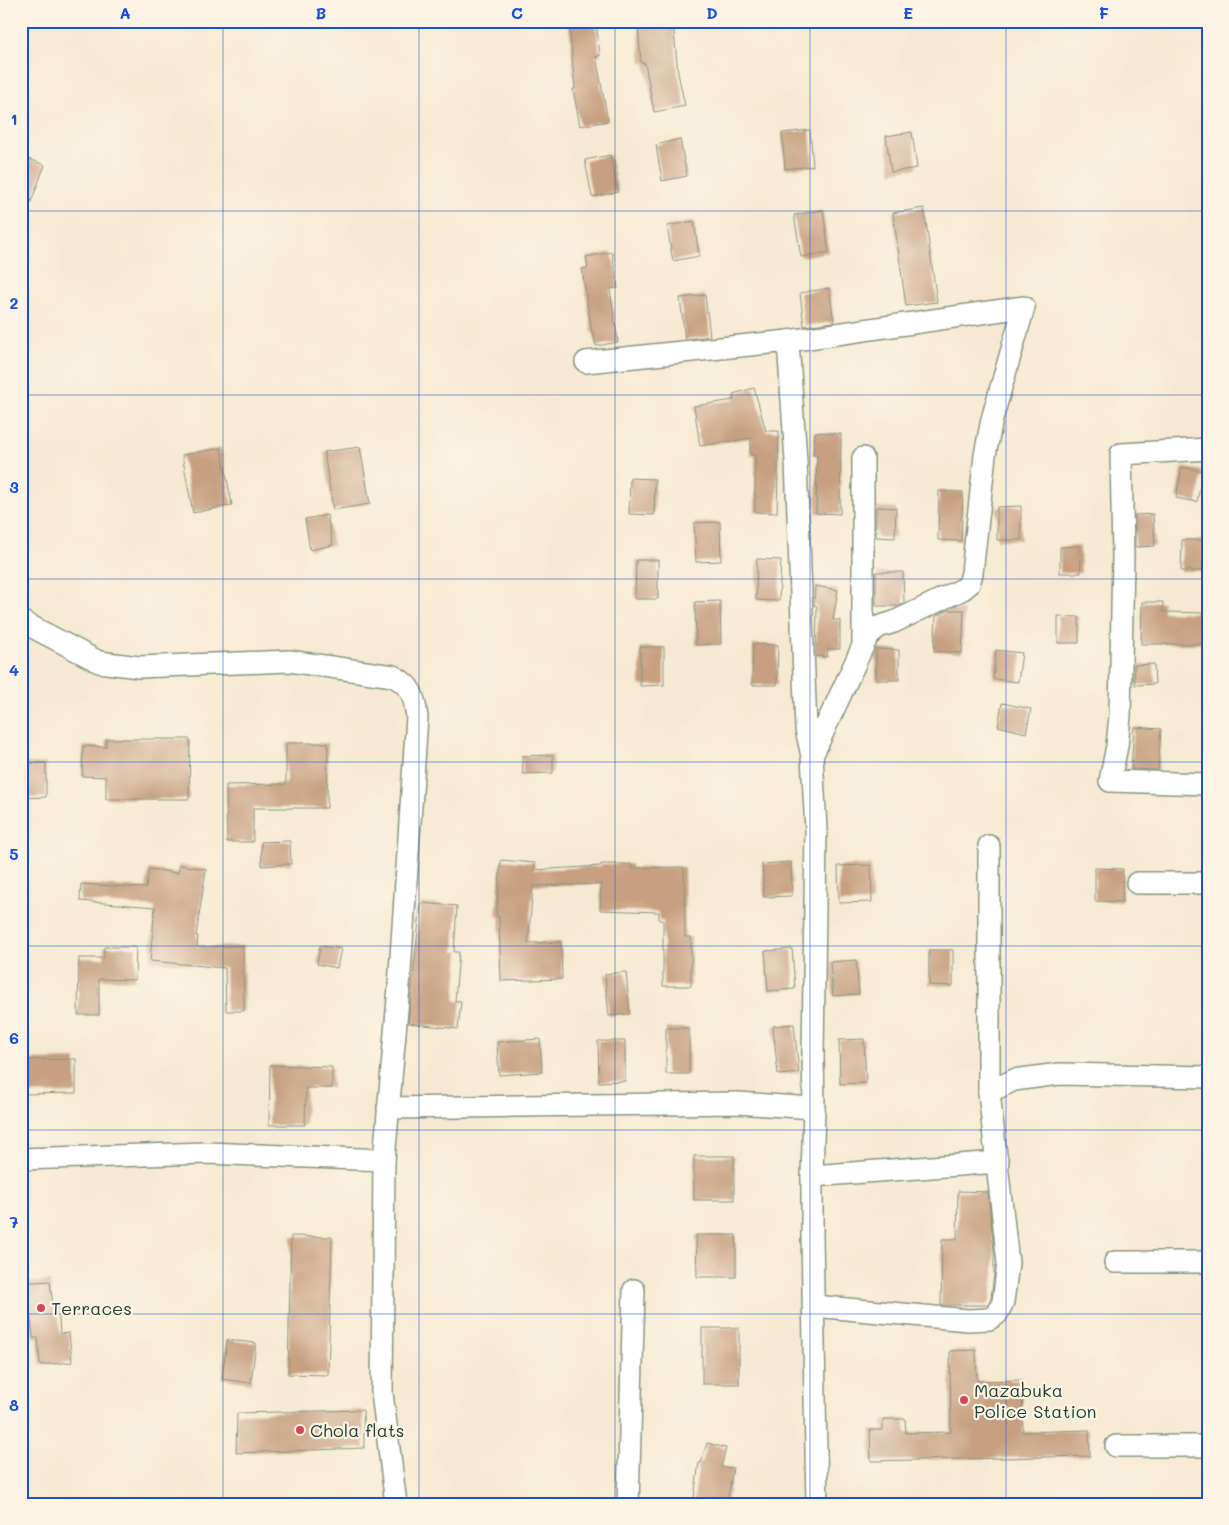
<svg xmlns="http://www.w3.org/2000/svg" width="1229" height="1525" font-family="Mali,sans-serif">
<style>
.building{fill:#c7a081}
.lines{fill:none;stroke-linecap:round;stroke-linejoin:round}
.street-casing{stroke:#8a9482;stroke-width:24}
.street{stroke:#fff;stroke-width:21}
.grid{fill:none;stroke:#1d4ed8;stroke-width:1;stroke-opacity:0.55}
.poi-dot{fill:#d1495b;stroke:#fcf5e5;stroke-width:2}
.labels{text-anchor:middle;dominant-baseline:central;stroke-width:4.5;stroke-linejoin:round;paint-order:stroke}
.poi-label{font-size:18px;fill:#1f3d34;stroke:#fcf5e5;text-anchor:start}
.neatline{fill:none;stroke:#1d4ed8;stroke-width:2}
.grid-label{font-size:16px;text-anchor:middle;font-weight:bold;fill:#1d4ed8}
</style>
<rect width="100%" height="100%" fill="#fcf5e5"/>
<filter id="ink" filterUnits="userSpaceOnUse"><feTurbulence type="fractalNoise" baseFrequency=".02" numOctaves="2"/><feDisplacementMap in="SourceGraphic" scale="10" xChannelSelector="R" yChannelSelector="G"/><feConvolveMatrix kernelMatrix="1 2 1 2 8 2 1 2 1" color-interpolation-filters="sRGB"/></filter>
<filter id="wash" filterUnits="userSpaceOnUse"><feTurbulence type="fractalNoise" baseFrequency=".0096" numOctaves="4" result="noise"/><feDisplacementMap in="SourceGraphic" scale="20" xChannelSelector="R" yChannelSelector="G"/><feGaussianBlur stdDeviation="1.12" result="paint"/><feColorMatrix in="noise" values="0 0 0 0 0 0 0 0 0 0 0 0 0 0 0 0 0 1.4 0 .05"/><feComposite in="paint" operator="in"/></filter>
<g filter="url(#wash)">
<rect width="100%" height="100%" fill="#f5ead1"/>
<g id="blocks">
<g class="building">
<polygon points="582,21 596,21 600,56 596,56 608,121 580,126 573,89 575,89 569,23"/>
<polygon points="673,21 678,73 685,106 654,112 645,63 641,63 638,25"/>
<polygon points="810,130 813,166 785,169 782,133"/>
<polygon points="912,132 917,168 891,172 886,136"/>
<polygon points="680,139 687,176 662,181 656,145"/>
<polygon points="610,155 618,192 592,197 585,160"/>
<polygon points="21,156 45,165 23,223 21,223"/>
<polygon points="924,208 937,302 906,306 893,213"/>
<polygon points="823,210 829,252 801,257 794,215"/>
<polygon points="694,221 699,256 673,261 667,226"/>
<polygon points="612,252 618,288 610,289 618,342 596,346 593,332 592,333 582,269 588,268 586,257"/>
<polygon points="829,288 834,322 804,326 800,293"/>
<polygon points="705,295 710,336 685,339 680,298"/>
<polygon points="754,388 766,431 779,431 777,513 755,512 755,455 750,454 751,438 700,446 694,406 734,400 733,394"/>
<polygon points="815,432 841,434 840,514 816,513 817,455 813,455"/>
<polygon points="360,447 370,504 333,510 324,452"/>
<polygon points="221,448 232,505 193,513 182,455"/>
<polygon points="1182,467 1203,471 1197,502 1176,498"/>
<polygon points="630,478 655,479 654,515 629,514"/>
<polygon points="939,491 963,492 961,541 938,540"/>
<polygon points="1021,506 1021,540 997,540 997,507"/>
<polygon points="876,507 896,508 895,538 876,537"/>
<polygon points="1153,514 1155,546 1135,547 1135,515"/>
<polygon points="327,515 333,545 310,550 305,519"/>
<polygon points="720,522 721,561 696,562 694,523"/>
<polygon points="1182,540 1203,540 1202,571 1181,571"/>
<polygon points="1080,546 1081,573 1060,573 1060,547"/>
<polygon points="757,559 781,560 779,601 756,600"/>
<polygon points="636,560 658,560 658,599 635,599"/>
<polygon points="876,572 903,572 904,604 898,606 876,606"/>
<polygon points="815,586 838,590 833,620 840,620 840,649 828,649 827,657 816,656 817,606 814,605"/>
<polygon points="720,601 721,644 696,645 695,602"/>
<polygon points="1142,602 1163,602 1163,612 1207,613 1206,644 1141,644"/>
<polygon points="949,610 964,610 962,653 934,651 936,616"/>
<polygon points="1058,616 1079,617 1079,643 1058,643"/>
<polygon points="753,644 778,645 777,685 752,685"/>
<polygon points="640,647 664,647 664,685 640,686"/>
<polygon points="876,649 899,650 899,680 876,680"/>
<polygon points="996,650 1022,653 1018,682 993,679"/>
<polygon points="1154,664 1155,684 1135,685 1134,665"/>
<polygon points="1002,703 1031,709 1026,733 998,726"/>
<polygon points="1134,727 1161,729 1158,770 1131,769"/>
<polygon points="106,739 190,739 189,799 106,799 106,777 82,776 83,746 106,747"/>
<polygon points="286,743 328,743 327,808 253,808 253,842 227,842 226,785 286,784"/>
<polygon points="553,755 553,773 523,774 522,756"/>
<polygon points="21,763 46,763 46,797 21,798"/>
<polygon points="290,841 291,864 262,866 261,842"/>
<polygon points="501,860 535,863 534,870 601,866 601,864 631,864 631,868 684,867 685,937 691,937 691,986 663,986 663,920 659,920 659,912 600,910 601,884 533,886 528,943 561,942 562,979 501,981 499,917 496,916"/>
<polygon points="791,862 792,896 764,897 762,864"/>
<polygon points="179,865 206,869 196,936 198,936 197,947 243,946 244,1011 226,1011 225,968 150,961 155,907 80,901 81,884 146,888 149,869 178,873"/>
<polygon points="871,865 872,902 839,903 838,866"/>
<polygon points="1095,868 1123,869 1122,902 1095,901"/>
<polygon points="421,903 457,906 454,952 459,952 455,1001 461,1001 458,1029 408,1023"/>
<polygon points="320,946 341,949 337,968 317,964"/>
<polygon points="104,947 136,947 135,980 99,979 99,1015 78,1015 79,958 104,958"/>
<polygon points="792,949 795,989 768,991 765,951"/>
<polygon points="929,950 953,950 953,986 929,985"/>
<polygon points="856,960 859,994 833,996 830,962"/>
<polygon points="626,972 630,1014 609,1016 605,974"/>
<polygon points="794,1024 799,1073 778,1075 773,1026"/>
<rect x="666" y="1028" width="23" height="46"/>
<polygon points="540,1039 542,1072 499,1075 497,1042"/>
<polygon points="864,1039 866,1083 840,1084 839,1040"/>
<polygon points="598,1041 625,1041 625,1081 599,1082"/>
<polygon points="76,1059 76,1093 21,1094 21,1060"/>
<polygon points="270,1065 332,1067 332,1088 306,1088 305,1125 269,1125"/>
<rect x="694" y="1156" width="40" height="44"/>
<polygon points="958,1191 988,1192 994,1251 994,1274 991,1298 988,1305 941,1305 942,1239 957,1239"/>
<polygon points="696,1235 736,1235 736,1277 697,1277"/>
<polygon points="291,1236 332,1237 328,1375 288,1374"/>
<polygon points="50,1281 53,1306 58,1306 60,1334 69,1333 72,1362 40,1365 38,1338 33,1338 30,1311 24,1311 21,1283"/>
<rect x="702" y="1328" width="37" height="56"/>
<polygon points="227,1340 256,1343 251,1383 222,1379"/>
<polygon points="976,1350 977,1381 1022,1380 1023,1432 1089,1430 1090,1456 871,1461 870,1430 883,1430 883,1419 905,1419 906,1433 951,1432 950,1351"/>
<polygon points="363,1410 364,1448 236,1453 237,1413"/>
<polygon points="707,1443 726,1448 721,1467 733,1468 727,1504 693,1504 699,1463 701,1463"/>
</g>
</g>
</g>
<g filter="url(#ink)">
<use href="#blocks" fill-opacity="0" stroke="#8a9482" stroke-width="1"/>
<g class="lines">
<g class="street-casing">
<g id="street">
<polyline points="586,362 788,341"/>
<polyline points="1208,449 1121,454 1123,556 1120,716 1117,746 1110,781 1208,784"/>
<path d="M 21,621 L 99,662 L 139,667 L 289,661 L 393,676 C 413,686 414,697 417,717 L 399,987 L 384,1160 L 382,1393 L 396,1504"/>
<polyline points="863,646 863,458"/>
<polyline points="812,756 863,646 868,636 878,627 894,622 963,589 969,584 972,573 985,455 992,419 1024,307 788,341 796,461 806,729 812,756 816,830 813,1055 814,1108 812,1176 812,1236 817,1504"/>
<polyline points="1137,883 1208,883"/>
<polyline points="989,1092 989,846"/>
<polyline points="388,1108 737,1103 814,1108"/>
<polyline points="21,1159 207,1153 384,1160"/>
<polyline points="812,1176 998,1162"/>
<polyline points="1115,1262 1208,1262"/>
<polyline points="814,1306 968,1320 989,1319 997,1314 1003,1302 1008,1263 989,1092 1014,1080 1059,1074 1208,1077"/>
<polyline points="1116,1446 1208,1446"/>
<polyline points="628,1504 634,1290"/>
</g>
</g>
<use href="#street" class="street"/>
</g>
</g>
<path class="grid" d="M 223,21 L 223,1504M 419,21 L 419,1504M 615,21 L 615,1504M 810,21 L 810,1504M 1006,21 L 1006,1504M 21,211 L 1208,211M 21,395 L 1208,395M 21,579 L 1208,579M 21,762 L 1208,762M 21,946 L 1208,946M 21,1130 L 1208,1130M 21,1314 L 1208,1314"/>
<g class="poi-dot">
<circle cx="41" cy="1308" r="5"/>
<circle cx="964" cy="1400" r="5"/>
<circle cx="300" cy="1430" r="5"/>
</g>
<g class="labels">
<g class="poi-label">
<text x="51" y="1308">Terraces</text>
<text x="974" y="1390">Mazabuka<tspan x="974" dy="21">Police Station</tspan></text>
<text x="310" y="1430">Chola flats</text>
</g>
</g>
<rect width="1229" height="1525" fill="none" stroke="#fcf5e5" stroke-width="55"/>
<rect x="28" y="28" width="1174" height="1470" class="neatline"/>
<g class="grid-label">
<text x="125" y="19">A</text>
<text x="321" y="19">B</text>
<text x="517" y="19">C</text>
<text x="712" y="19">D</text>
<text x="908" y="19">E</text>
<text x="1104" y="19">F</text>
<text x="14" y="125">1</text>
<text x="14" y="309">2</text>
<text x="14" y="493">3</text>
<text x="14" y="676">4</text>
<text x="14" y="860">5</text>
<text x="14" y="1044">6</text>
<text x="14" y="1228">7</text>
<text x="14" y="1411">8</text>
</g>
</svg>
